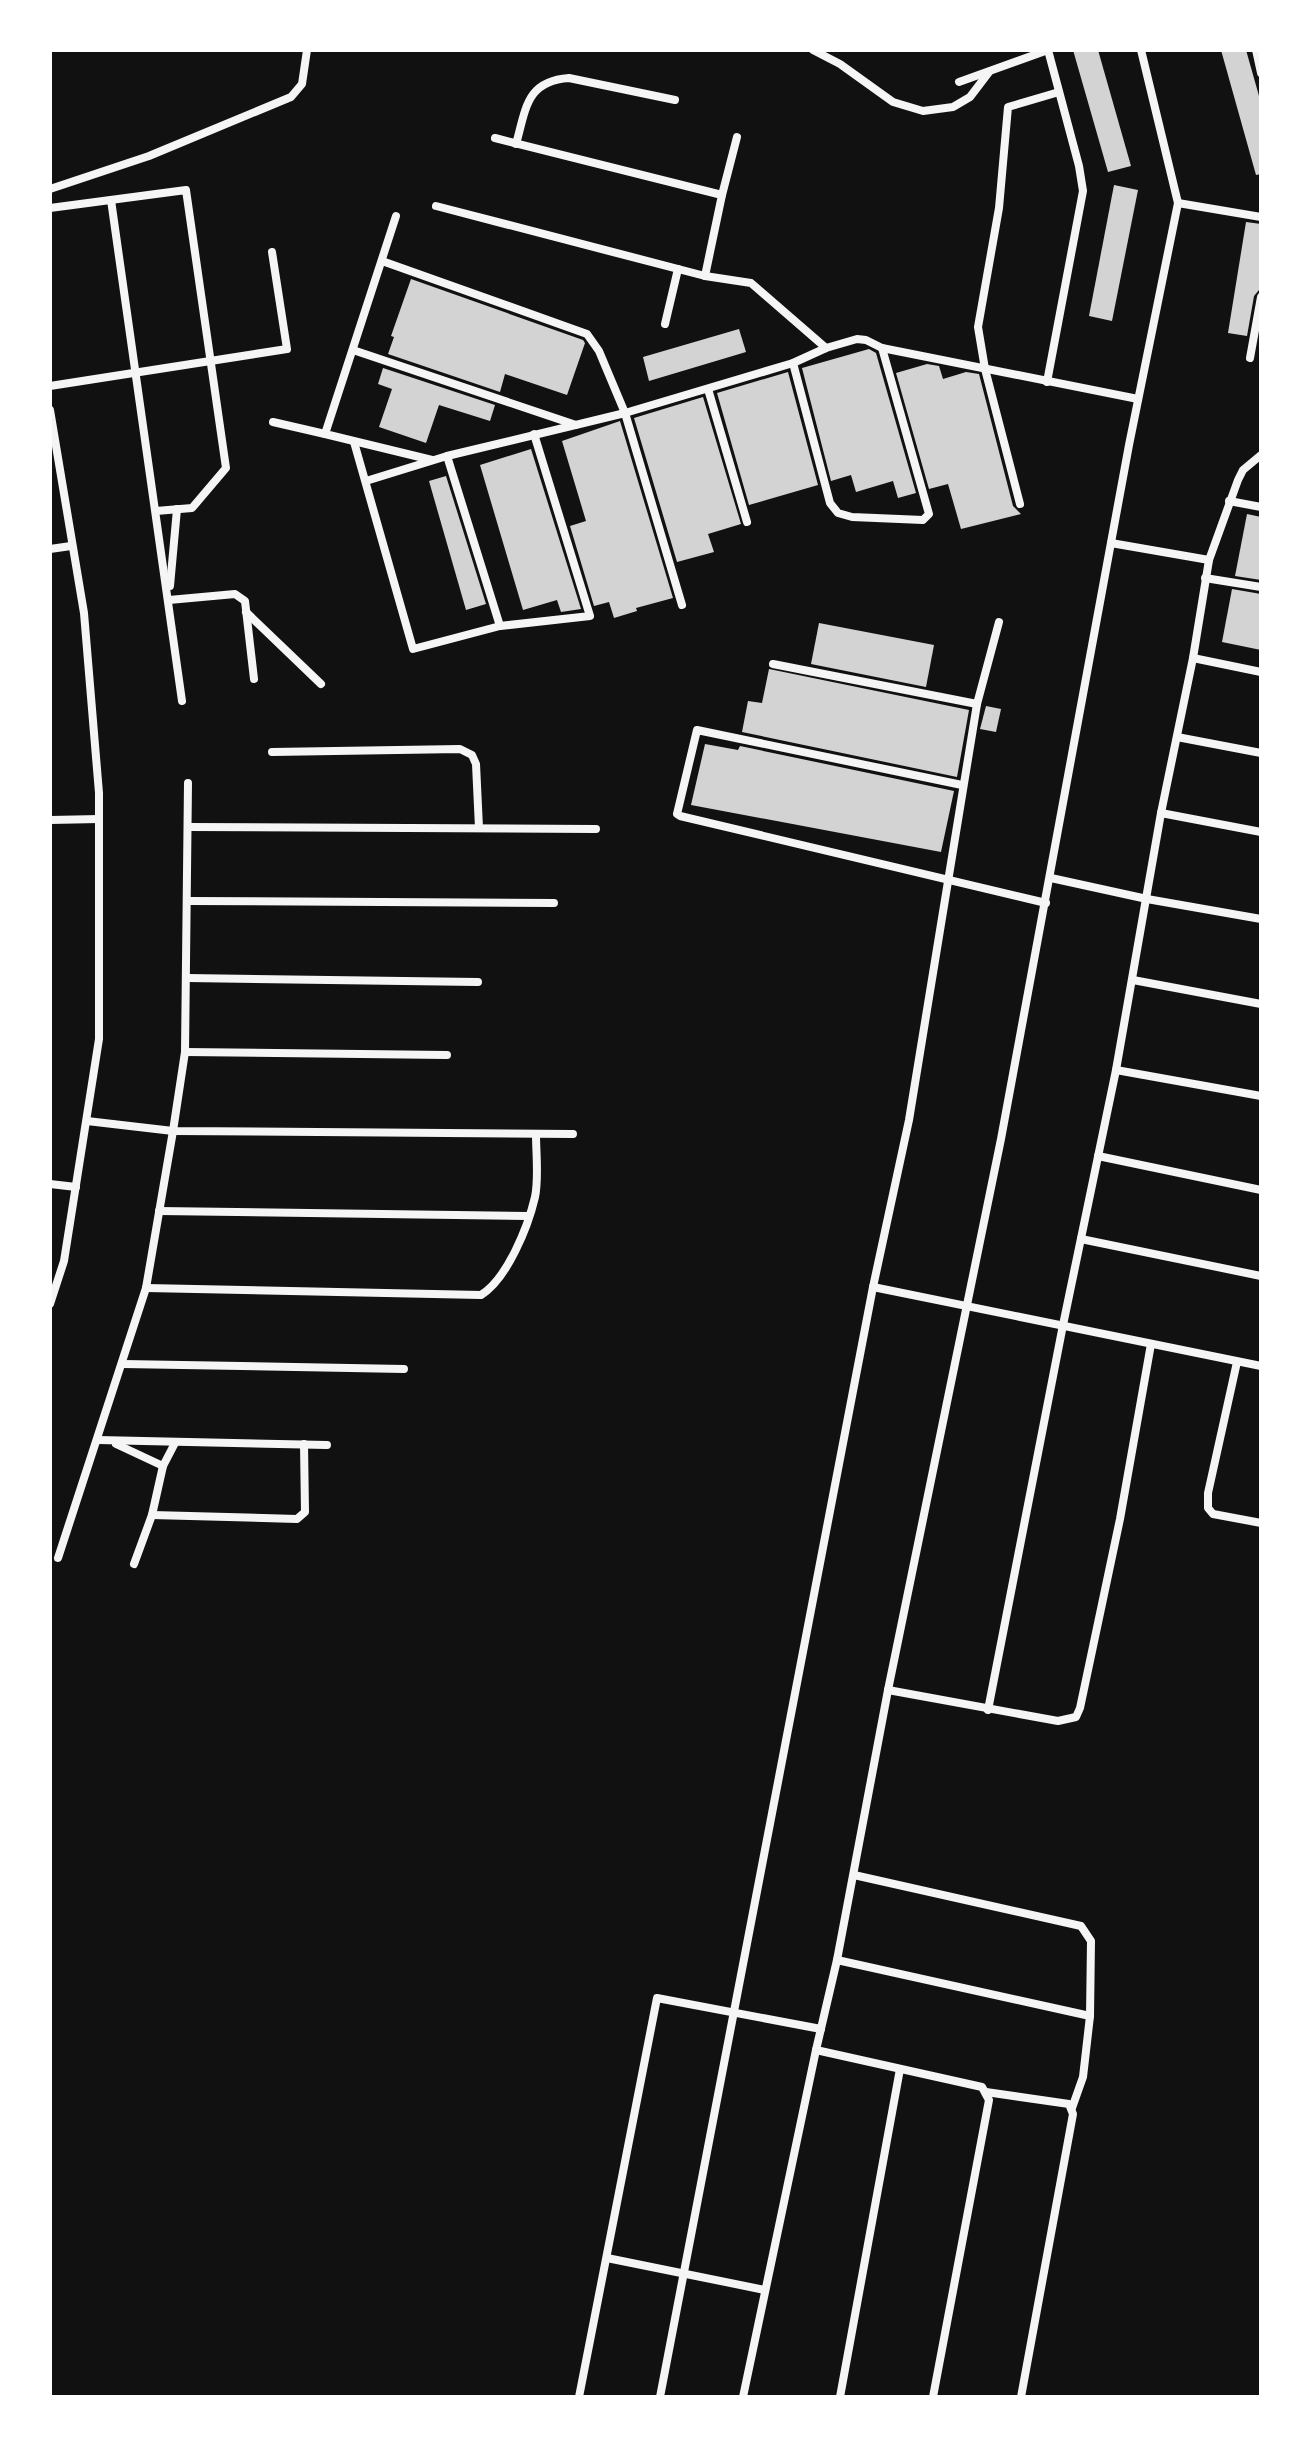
<svg xmlns="http://www.w3.org/2000/svg" width="1311" height="2447" font-family="'Archivo Narrow',sans-serif">
<style>
.building{fill:#d3d3d3}
.lines{fill:none;stroke-linecap:round;stroke-linejoin:round}
.minor{stroke:#f5f5f5;stroke-width:8}
</style>
<rect width="100%" height="100%" fill="#111"/>
<g class="building">
<polygon points="1073,50 1098,50 1131,166 1108,172"/>
<polygon points="1221,50 1246,50 1261,103 1261,174 1256,175"/>
<polygon points="1114,185 1138,190 1112,321 1089,316"/>
<polygon points="1246,222 1261,224 1261,279 1259,290 1254,296 1247,336 1228,333"/>
<polygon points="411,279 583,340 585,343 567,395 505,374 500,392 388,354 394,337 391,336"/>
<polygon points="739,329 746,352 649,381 643,357"/>
<polygon points="869,349 876,353 916,493 898,498 893,481 856,492 851,475 831,481 802,368"/>
<polygon points="927,364 939,366 943,379 966,372 979,374 1013,506 1021,514 961,529 948,484 929,489 896,373"/>
<polygon points="383,368 495,405 490,421 439,405 426,443 379,427 392,389 378,384"/>
<polygon points="788,372 818,485 749,505 717,393"/>
<polygon points="703,397 741,524 708,534 714,552 677,562 634,418"/>
<polygon points="620,421 673,598 636,608 637,611 614,618 609,602 594,606 570,526 586,521 562,441"/>
<polygon points="531,449 581,609 561,612 557,600 523,610 480,465"/>
<polygon points="446,476 486,604 466,610 429,481"/>
<polygon points="1247,514 1261,517 1261,580 1235,576"/>
<polygon points="1232,589 1261,594 1261,650 1222,642"/>
<polygon points="819,623 934,645 926,687 811,664"/>
<polygon points="769,669 969,710 957,777 742,732 748,701 762,703"/>
<polygon points="986,706 1001,709 996,732 980,729"/>
<polygon points="705,744 738,750 740,746 954,791 941,852 691,805"/>
</g>
<g class="lines">
<g class="minor">
<polyline points="813,50 840,64 893,102 923,111 953,107 970,97 989,72"/>
<polyline points="1256,50 1261,73"/>
<polyline points="959,82 1048,50"/>
<polyline points="495,138 722,195 705,276"/>
<path d="M 516,144 C 526,109 526,81 569,78 L 675,100"/>
<polyline points="50,189 149,156 291,97 302,84 307,50"/>
<polyline points="722,195 737,137"/>
<polyline points="111,200 182,701"/>
<polyline points="1178,203 1261,217"/>
<polyline points="436,206 705,276 751,283 826,348"/>
<polyline points="50,208 186,190 226,468 192,508 156,511"/>
<polyline points="396,216 325,434 432,460"/>
<polyline points="382,261 587,334 599,351 625,413 682,605"/>
<polyline points="665,324 678,269"/>
<polyline points="353,350 576,425"/>
<polyline points="1250,358 1261,297"/>
<polyline points="793,363 830,503 838,513 852,517 923,520 929,514 882,348"/>
<polyline points="1047,382 1083,191 1079,166 1048,50"/>
<polyline points="50,386 287,349 272,252"/>
<polyline points="708,389 747,522"/>
<polyline points="50,410 84,613 99,793 99,1039 64,1261 50,1304"/>
<polyline points="273,422 325,434"/>
<polyline points="354,442 413,649 500,626 590,616 534,434"/>
<polyline points="447,456 500,626"/>
<polyline points="366,481 447,456 625,413 793,363 826,348 857,339 866,340 882,348 1138,399"/>
<polyline points="1229,501 1261,507"/>
<polyline points="1020,504 985,369 978,327 999,208 1008,107 1059,92"/>
<polyline points="1111,543 1209,560"/>
<polyline points="50,549 71,546"/>
<polyline points="1205,578 1261,587"/>
<polyline points="170,586 177,509"/>
<polyline points="169,600 235,594 245,601 254,679"/>
<polyline points="246,612 321,684"/>
<polyline points="1193,658 1261,672"/>
<polyline points="773,664 977,704"/>
<polyline points="1177,737 1261,753"/>
<polyline points="272,752 460,749 472,755 476,764 479,828"/>
<polyline points="962,785 697,730 677,814 680,816 1046,903"/>
<polyline points="1161,813 1261,832"/>
<polyline points="50,820 99,819"/>
<polyline points="188,827 596,829"/>
<polyline points="1051,878 1147,899 1261,919"/>
<polyline points="188,901 554,903"/>
<polyline points="187,978 478,982"/>
<polyline points="1133,980 1261,1004"/>
<polyline points="185,1052 447,1055"/>
<polyline points="1116,1070 1261,1096"/>
<polyline points="87,1121 173,1131 573,1134"/>
<polyline points="1098,1156 1261,1190"/>
<polyline points="50,1184 76,1187"/>
<polyline points="159,1211 528,1216"/>
<polyline points="1081,1239 1261,1276"/>
<polyline points="873,1287 1261,1366"/>
<path d="M 146,1288 L 481,1295 C 507,1279 528,1227 535,1197 C 539,1178 536,1154 536,1134"/>
<polyline points="1237,1362 1208,1493 1208,1508 1213,1514 1261,1523"/>
<polyline points="123,1364 404,1369"/>
<polyline points="98,1440 327,1445"/>
<polyline points="116,1444 163,1466"/>
<polyline points="152,1515 297,1519 305,1512 304,1444"/>
<polyline points="58,1558 146,1288 173,1131 185,1052 188,783"/>
<polyline points="134,1564 152,1515 163,1466 175,1443"/>
<polyline points="888,1690 1058,1721 1076,1717 1080,1708 1120,1519 1151,1344"/>
<polyline points="988,1710 1063,1325 1116,1070 1161,813 1193,658 1209,560 1238,480 1243,470 1261,455"/>
<polyline points="854,1875 1081,1926 1091,1941 1090,2016 1083,2077 1072,2108"/>
<polyline points="837,1960 1090,2016"/>
<polyline points="986,2092 1069,2104 1073,2114 1021,2397"/>
<polyline points="607,2258 765,2290"/>
<polyline points="579,2397 657,1998 821,2029"/>
<polyline points="660,2397 873,1287 909,1120 977,704 999,622"/>
<polyline points="743,2397 816,2050"/>
<polyline points="840,2397 900,2069"/>
<polyline points="933,2397 989,2100 982,2087 816,2050 837,1960 888,1690 1001,1139 1129,445 1178,203 1141,50"/>
</g>
</g>
<rect width="1311" height="2447" fill="none" stroke="#ffffff" stroke-width="104"/>
</svg>
